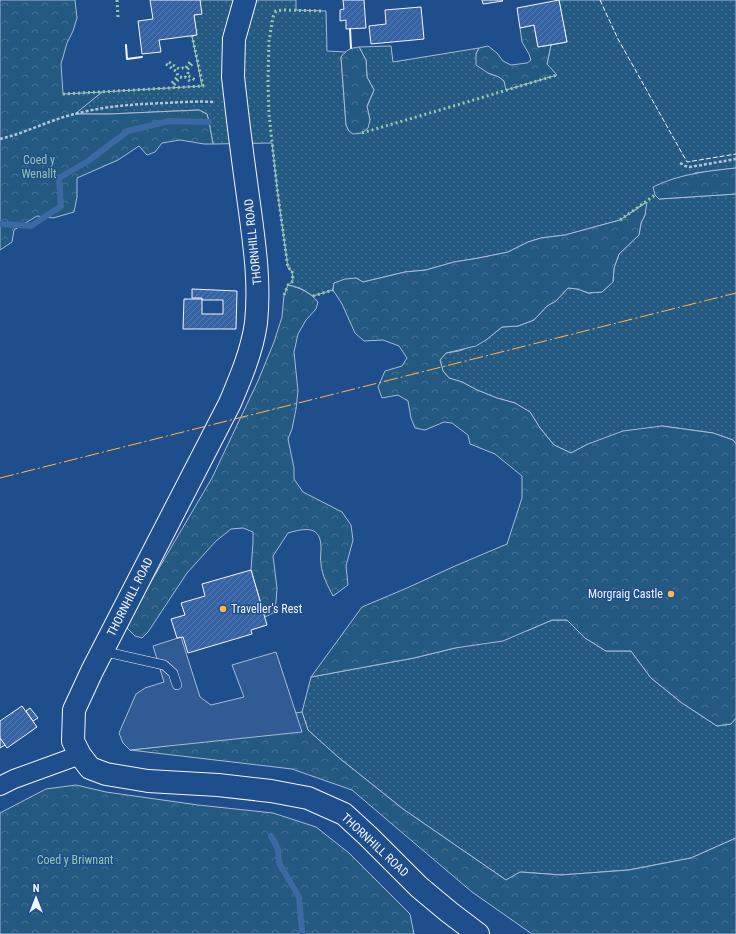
<svg xmlns="http://www.w3.org/2000/svg" width="736" height="934" font-family="'Roboto Condensed',sans-serif">
<style>
.grass{fill:url(#grass-dots);stroke:#a8bbd7}
.forest{fill:url(#forest-crowns);stroke:#a8bbd7}
.parking{fill:#305b95;stroke:#a8bbd7}
.lines{fill:none;stroke-linecap:round;stroke-linejoin:round}
.stream{stroke:#3b69a3;stroke-width:6}
.building{fill:url(#building-hatch);stroke:#f2f6ff}
.service-casing{stroke:#f2f6ff;stroke-width:10}
.minor-casing{stroke:#f2f6ff;stroke-width:20}
.primary-casing{stroke:#f2f6ff;stroke-width:24}
.path{stroke:#b3c4dc;stroke-width:2.5;stroke-dasharray:3 2;stroke-linecap:butt}
.service{stroke:#1f4e8c;stroke-width:9}
.minor{stroke:#1f4e8c;stroke-width:18}
.primary{stroke:#1f4e8c;stroke-width:22}
.hedge{stroke:#97c8a6;stroke-width:3;stroke-dasharray:2 3;stroke-linecap:butt}
.fence{stroke:#f2f6ff;stroke-width:1;stroke-dasharray:5 2;stroke-linecap:butt}
.wall{stroke:#f2f6ff;stroke-width:2}
.power{stroke:#ffb74d;stroke-width:1;stroke-dasharray:14 3 2 3;stroke-linecap:butt}
.poi-dot{fill:#ffb74d;stroke:#1f4e8c;stroke-width:1.5}
.labels{text-anchor:middle;dominant-baseline:central;stroke-width:3;stroke-linejoin:round;paint-order:stroke}
.park-label{font-size:12px;fill:#97c8a6;stroke:#1f4e8c}
.street-label{font-size:12px;fill:#f2f6ff;stroke:#1f4e8c}
.poi-label{font-size:12px;fill:#f2f6ff;stroke:#1f4e8c;text-anchor:end}
</style>
<defs>
<pattern id="grass-dots" width="8" height="8" patternUnits="userSpaceOnUse"><rect width="8" height="8" fill="#245a82"/><path d="M2 2h.1M6 6h.1" fill="none" stroke="#447295" stroke-width="1.8" stroke-linecap="round"/></pattern>
<pattern id="forest-crowns" width="20" height="18" patternUnits="userSpaceOnUse"><rect width="20" height="18" fill="#245a82"/><path d="M2 6a3 3 0 1 1 6 0M12 15a3 3 0 1 1 6 0" fill="none" stroke="#447295"/></pattern>
<pattern id="building-hatch" width="6" height="6" patternUnits="userSpaceOnUse"><rect width="6" height="6" fill="#3563a3"/><path d="M-1 1l2-2M0 6l6-6M5 7l2-2" fill="none" stroke="#537ab1"/></pattern>
</defs>
<rect width="100%" height="100%" fill="#1f4e8c"/>
<g class="grass">
<polygon points="200,0 296,0 296,10 326,11 327,51 346,52 341,57 346,125 349,131 370,120 367,107 374,90 367,77 366,60 359,47 391,46 393,62 479,48 476,54 488,73 499,77 504,81 507,90 547,64 551,45 567,42 559,0 736,0 736,168 695,173 659,199 736,194 736,444 733,440 713,433 662,426 588,444 571,453 554,445 540,428 530,412 515,403 497,398 477,390 462,382 449,378 443,371 440,360 446,353 459,351 486,340 502,327 518,326 534,320 547,306 556,301 568,288 578,289 588,293 602,292 613,282 614,268 619,254 639,235 641,223 645,215 646,202 620,220 565,235 541,238 528,242 508,252 479,258 454,262 426,270 405,272 363,282 356,278 334,283 333,290 313,296 300,288 288,285 293,281 292,271 288,268 277,188 272,143 213,144 209,122 207,114 199,110 109,114 74,114 102,92 202,86 192,36 196,35 194,15 201,14"/>
<polygon points="552,620 567,620 585,638 606,651 631,651 651,678 682,703 717,726 731,724 736,718 736,838 691,858 628,870 561,875 521,872 506,880 403,809 338,757 308,730 302,712 311,677 414,658 529,630"/>
</g>
<g class="forest">
<polygon points="0,0 75,0 77,18 73,31 67,43 61,64 63,94 102,92 75,114 109,114 199,110 207,114 209,122 213,144 204,144 180,140 162,143 155,152 147,155 139,146 118,160 77,178 77,197 74,212 53,218 37,216 14,230 12,242 0,250"/>
<polygon points="534,25 538,47 551,45 547,64 557,75 506,90 504,81 499,77 488,73 476,65 476,54 479,48 488,46 497,53 503,61 511,65 527,63 531,60 529,54 522,42 520,28"/>
<path d="M 359,47 L 366,60 L 367,77 L 374,90 L 367,106 L 370,120 L 368,128 L 362,133 L 353,134 L 349,131 L 346,125 L 341,57 C 347,50 349,48 359,47 Z"/>
<path d="M 736,168 L 736,194 L 659,199 L 655,195 L 653,187 C 679,174 708,171 736,168 Z"/>
<polygon points="647,202 645,215 641,223 639,235 619,254 614,268 613,282 602,292 588,293 578,289 568,288 556,301 547,306 534,320 518,326 502,327 486,340 476,346 446,353 440,360 443,371 449,378 462,382 477,390 497,398 515,403 530,412 540,428 554,445 571,453 588,444 623,431 662,426 713,433 733,440 736,444 736,718 731,724 717,726 682,703 651,678 631,651 606,651 585,638 567,620 552,620 503,641 455,648 414,658 311,677 362,607 407,588 455,566 507,544 522,498 522,476 495,454 470,444 468,435 452,423 444,422 425,430 415,428 411,418 408,401 398,395 382,398 378,387 385,371 402,366 407,358 399,346 383,340 364,341 355,333 342,304 333,290 334,283 345,279 356,278 363,282 405,272 426,270 454,262 479,258 508,252 528,242 541,238 565,235 620,220"/>
<path d="M 288,285 C 300,288 310,292 318,302 L 316,309 L 306,320 L 298,334 L 294,352 L 298,391 L 296,409 L 292,429 L 288,439 L 294,468 L 294,479 L 303,492 L 342,512 L 351,525 L 353,540 L 346,566 L 348,585 L 333,596 C 328,586 322,576 321,564 C 320,559 321,553 321,548 C 321,525 305,528 288,533 L 273,556 L 277,588 L 276,602 L 273,613 L 265,617 L 251,570 L 253,542 L 253,532 L 243,528 L 231,529 L 216,541 L 187,573 L 148,632 L 142,638 L 135,636 L 127,628 L 132,614 L 212,478 L 238,423 L 258,381 L 274,342 L 282,317 L 284,295 Z"/>
<polygon points="302,712 308,730 338,757 403,809 506,880 520,872 561,875 629,870 691,858 736,838 736,934 532,934 472,892 352,790 292,769 130,750 166,746 289,714"/>
<polygon points="76,785 106,792 198,805 273,813 316,827 349,853 410,914 414,934 0,934 0,813 46,789"/>
</g>
<polygon class="parking" points="181,637 200,697 211,705 244,697 232,665 276,652 302,732 130,750 123,743 119,733 136,694 145,688 164,682 153,646"/>
<g class="lines">
<g class="stream">
<polyline points="0,224 31,226 61,206 59,178 88,161 128,131 169,121 209,122"/>
<polyline points="271,836 278,849 279,863 299,897 302,932 303,934"/>
</g>
</g>
<g class="building">
<polygon points="150,0 200,0 202,14 194,15 197,35 159,40 161,52 142,54 138,21 153,19"/>
<polygon points="343,0 364,0 366,28 346,29 346,20 340,21 340,10 344,9"/>
<polygon points="482,0 502,0 503,1 483,4"/>
<polygon points="559,0 567,42 538,47 534,25 520,28 517,8"/>
<polygon points="421,7 424,39 371,44 369,26 386,24 385,10"/>
<polygon points="192,289 237,291 236,329 183,329 184,299 202,299 202,314 223,314 223,300 202,300 202,298 192,298"/>
<polygon points="251,570 267,625 251,630 252,634 188,653 183,637 177,638 171,619 185,615 181,603 205,596 202,584"/>
<polygon points="22,706 37,727 7,748 0,738 0,721"/>
<polygon points="30,708 38,718 33,721 26,711"/>
<polygon points="0,738 5,745 0,748"/>
</g>
<g class="lines">
<g class="service-casing">
<polyline id="service" points="102,651 164,665 173,673 177,685"/>
</g>
<g class="minor-casing">
<polyline id="minor" points="0,786 14,779 80,755"/>
</g>
<g class="primary-casing">
<path id="primary" d="M 245,0 L 234,39 L 233,77 L 236,103 C 240,139 245,175 250,211 C 255,249 260,284 256,323 C 252,351 241,377 230,403 L 92,671 L 74,710 L 73,741 L 80,755 L 90,768 L 106,774 L 148,781 L 218,785 L 271,791 L 308,798 L 344,814 L 368,836 L 419,887 L 449,912 L 478,934"/>
</g>
<g class="path">
<path d="M 0,139 C 26,133 49,120 75,114 C 105,106 135,104 166,103 C 182,102 198,101 214,102"/>
<polyline points="680,163 685,166 690,167 736,159"/>
</g>
<use href="#service" class="service"/>
<use href="#minor" class="minor"/>
<use href="#primary" class="primary"/>
<g class="hedge">
<polyline points="117,0 118,17"/>
<polyline points="169,62 179,69 183,68 185,69 190,62"/>
<polyline points="166,64 177,72 177,73 178,76 171,84"/>
<polyline points="192,64 187,70 188,73 187,75 195,80"/>
<polyline points="174,85 180,77 184,78 185,77 192,83"/>
<polyline points="63,94 203,86 192,36"/>
<polyline points="362,133 467,102 557,75"/>
<polyline points="620,220 655,195"/>
<polyline points="284,295 288,285 293,281 292,270 288,268 277,188 269,114 268,79 269,41 273,17 276,11 282,10 323,11"/>
<polyline points="313,296 333,290"/>
</g>
<polyline class="fence" points="600,0 618,39 687,162 736,154"/>
<g class="wall">
<polyline points="350,29 351,48"/>
<polyline points="126,45 127,59 142,57"/>
</g>
<polyline class="power" points="0,478 736,293"/>
</g>
<g class="poi-dot">
<circle cx="671" cy="594" r="4"/>
<circle cx="223" cy="609" r="4"/>
</g>
<g class="labels">
<g class="park-label">
<text x="39" y="160">Coed y<tspan x="39" dy="14">Wenallt</tspan></text>
<text x="75" y="860">Coed y Briwnant</text>
</g>
<g class="street-label">
<text transform="translate(253 242) rotate(-96)">THORNHILL ROAD</text>
<text transform="translate(130 597) rotate(-63)">THORNHILL ROAD</text>
<text transform="translate(375 845) rotate(43)">THORNHILL ROAD</text>
</g>
<g class="poi-label">
<text x="663" y="594">Morgraig Castle</text>
<text x="231" y="609" text-anchor="start">Traveller's Rest</text>
</g>
</g>
<g transform="translate(36 898)" stroke="#1f4e8c" stroke-width="3" paint-order="stroke">
<path d="M0-3L7 15L0 10L-7 15Z" fill="#f2f6ff"/>
<text y="-6" font-size="11" font-weight="bold" text-anchor="middle" fill="#f2f6ff">N</text>
</g>
</svg>
